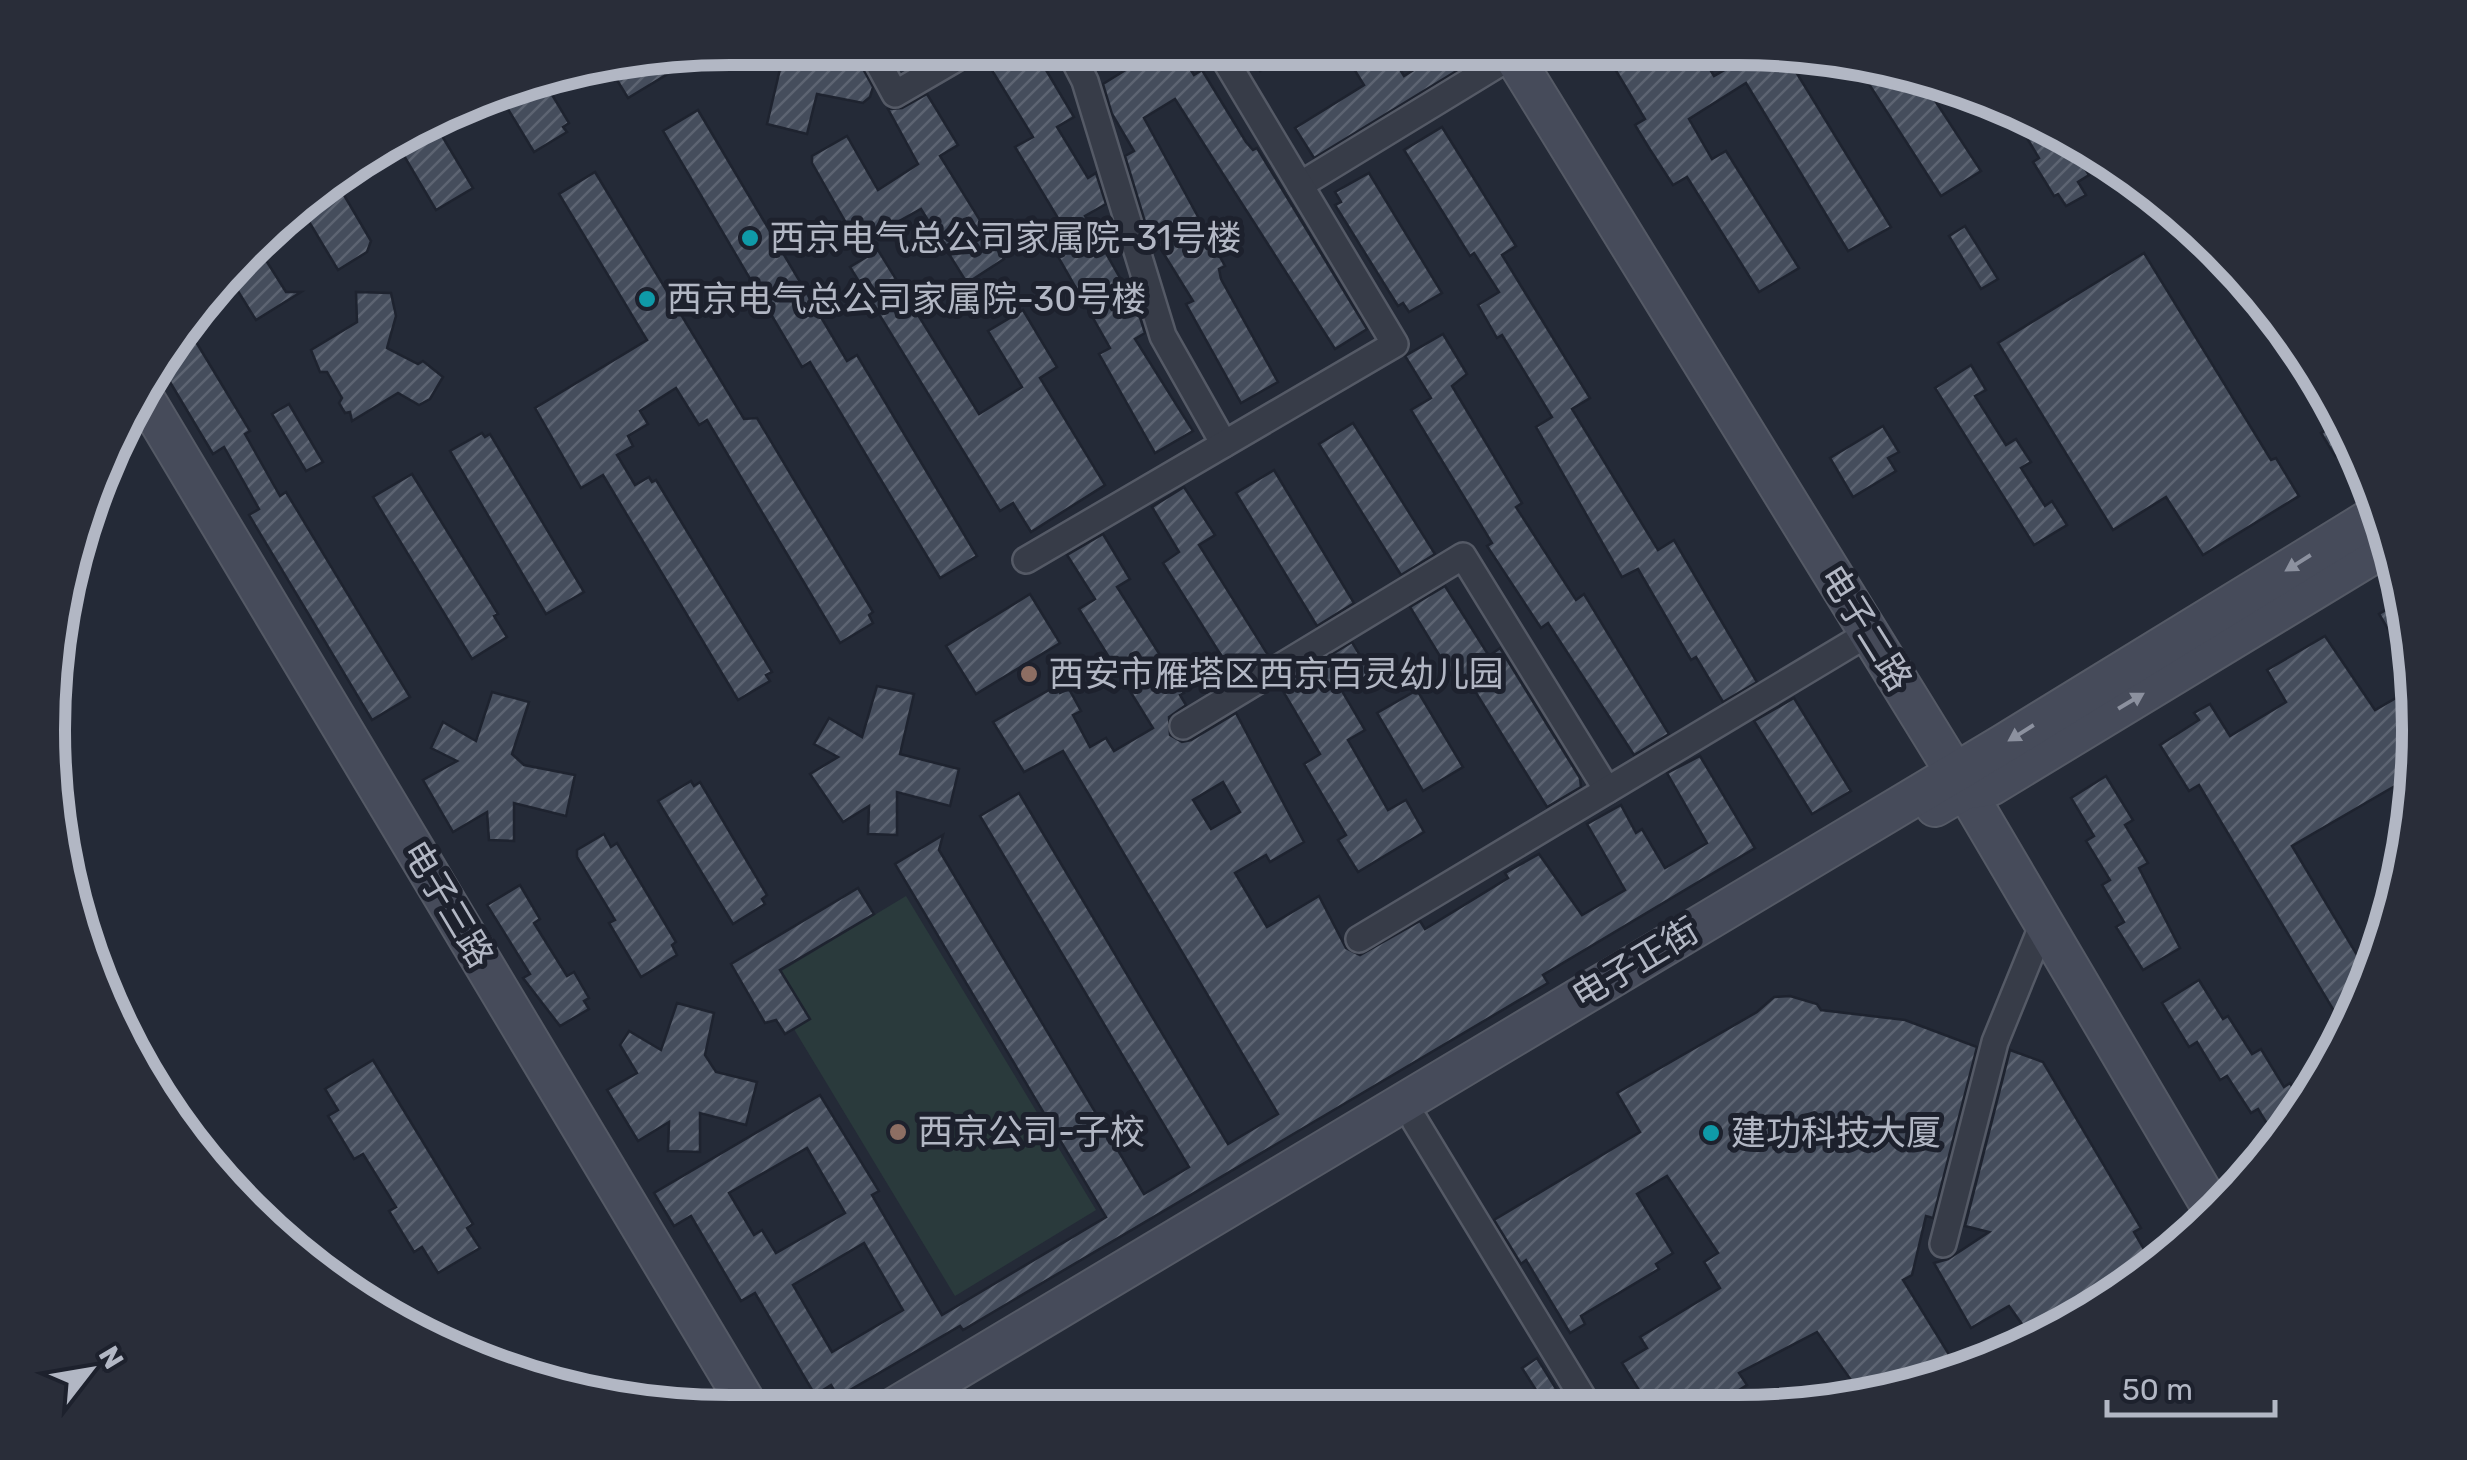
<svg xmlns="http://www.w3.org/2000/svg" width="2467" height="1460" font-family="Rubik,'Noto Sans SC',sans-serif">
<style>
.grass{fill:#2a3a3c}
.building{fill:url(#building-hatch);stroke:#1e232f;stroke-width:2.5;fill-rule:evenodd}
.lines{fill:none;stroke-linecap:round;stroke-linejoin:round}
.street-casing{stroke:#555a66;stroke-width:30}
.secondary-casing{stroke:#555a66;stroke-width:42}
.street{stroke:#373c48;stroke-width:25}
.secondary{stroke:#464b5a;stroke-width:38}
.oneway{fill:#8c919f}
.culture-dot{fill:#0f9aa8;stroke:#1d212d;stroke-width:4}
.education-dot{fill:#8d6e63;stroke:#1d212d;stroke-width:4}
.labels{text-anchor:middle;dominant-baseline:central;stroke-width:10;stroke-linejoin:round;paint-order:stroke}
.poi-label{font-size:35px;fill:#b2b7c4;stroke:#1d212d;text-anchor:start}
.street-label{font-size:35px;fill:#b2b7c4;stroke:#1d212d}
.rim{fill:none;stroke:#b2b7c4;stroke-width:12}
</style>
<defs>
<pattern id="building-hatch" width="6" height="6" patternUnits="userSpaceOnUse" patternTransform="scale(2.5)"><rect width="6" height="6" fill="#454d5c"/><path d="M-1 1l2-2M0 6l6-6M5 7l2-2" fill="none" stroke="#5d6472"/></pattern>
</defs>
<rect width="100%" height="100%" fill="#242a37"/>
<polygon class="grass" points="906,896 1096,1210 955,1296 765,981"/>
<g class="building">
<polygon points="785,48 820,48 857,58 873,87 870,97 863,103 817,94 807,134 767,124"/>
<polygon points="1003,48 1033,48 1074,117 1057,127 1088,178 1096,173 1106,204 1085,216 1137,308 1145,333 1135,339 1193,431 1155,453 1099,354 1110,348 1056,253 1073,243 1015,147 1033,137 985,59"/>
<polygon points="1126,48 1177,48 1194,75 1202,70 1246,142 1253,150 1257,148 1367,329 1335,349 1175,99 1144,118 1225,266 1219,269 1221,279 1278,382 1241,403 1186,304 1193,301 1146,225 1125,156 1134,151 1112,114 1103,84 1135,64"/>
<polygon points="1246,48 1296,48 1260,71"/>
<polygon points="1341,48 1387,48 1404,76 1445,50 1458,70 1314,158 1295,128 1364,85"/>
<polygon points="1603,49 1698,49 1714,76 1761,49 1782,49 1891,227 1848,251 1746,83 1689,119 1712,159 1726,151 1799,268 1759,292 1687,177 1673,185 1649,148 1635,125 1645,119"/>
<polygon points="657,60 666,75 628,98 609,67"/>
<polygon points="1856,64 1919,76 1981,171 1941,196"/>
<polygon points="542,78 569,123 563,127 567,132 534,152 497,91"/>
<polygon points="927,94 958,145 940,156 1004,259 967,283 921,209 858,244 812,163 812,156 847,136 878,190 918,164 888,109 902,108"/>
<polygon points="698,110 847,361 857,355 977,556 940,578 810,362 802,367 663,131"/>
<polygon points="2010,110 2066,138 2089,175 2078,182 2086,195 2066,206 2058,194 2054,196 2033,162 2039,158"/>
<polygon points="435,124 473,188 436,210 397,144"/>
<polygon points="1442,127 1516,246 1502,255 1590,398 1572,409 1658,550 1674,540 1757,682 1723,702 1696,657 1691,660 1638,569 1622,577 1536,427 1552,417 1502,335 1497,338 1478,305 1499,292 1474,253 1470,256 1404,150"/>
<polygon points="595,172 744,419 757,418 873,612 869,615 873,623 840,643 707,420 699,425 676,388 640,411 648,424 628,436 633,446 617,455 635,485 649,477 652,482 656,480 772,672 766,675 770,681 738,700 603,475 581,488 535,408 647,340 559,194"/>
<polygon points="1369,173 1442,293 1409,312 1403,303 1398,306 1335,205 1341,202 1335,192"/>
<polygon points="334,178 371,241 367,252 338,270 299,205"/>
<polygon points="1965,226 1998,279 1981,289 1949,236"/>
<polygon points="257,246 286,292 301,292 256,320 228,275"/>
<polygon points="878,250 979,414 1022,387 988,331 1023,310 1057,367 1040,378 1105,485 1031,532 1013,503 1000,511 850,267"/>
<polygon points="2144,253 2271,460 2276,458 2299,496 2203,555 2166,497 2113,530 1998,343"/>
<polygon points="356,292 391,293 396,316 387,348 418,364 423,361 443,377 430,399 419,405 398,393 352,421 350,412 345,413 339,403 342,398 327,372 320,372 311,350 357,322"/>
<polygon points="2271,310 2305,351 2338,414 2326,421 2262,316"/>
<polygon points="184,322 250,431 245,434 280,496 286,492 410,697 372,720 249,515 259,509 224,447 213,454 161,367"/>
<polygon points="1443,334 1467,374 1452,386 1522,503 1516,507 1576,600 1584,594 1669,734 1634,755 1548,623 1541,628 1487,546 1492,543 1411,410 1431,398 1405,356"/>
<polygon points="1971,365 1986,390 1975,396 2006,445 2016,439 2031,462 2021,468 2045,506 2052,501 2067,525 2034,545 1935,388"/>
<polygon points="289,404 323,462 306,471 272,414"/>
<polygon points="2342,421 2354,444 2335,456 2321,433"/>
<polygon points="1353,423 1435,554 1401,575 1319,444"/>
<polygon points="1883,426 1899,452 1888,458 1896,471 1853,497 1830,458"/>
<polygon points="482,433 485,437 490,434 584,592 546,614 450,451"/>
<polygon points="1274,470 1354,603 1317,626 1236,493"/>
<polygon points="412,474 498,614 494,616 507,637 472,659 373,497"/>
<polygon points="1184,487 1215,535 1199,545 1268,655 1234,676 1163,563 1179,552 1152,507"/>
<path d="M 1103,534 L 1130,579 L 1117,587 L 1184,693 L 1180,695 L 1186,705 L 1169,717 L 1170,735 L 1182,742 L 1191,740 L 1236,713 L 1304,842 L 1270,862 L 1266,855 L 1235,873 L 1267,927 L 1319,896 L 1346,948 L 1360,955 L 1420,921 L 1425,929 L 1508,878 L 1505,873 L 1539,854 L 1582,915 L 1625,890 L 1587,824 L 1621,805 L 1636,833 L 1642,829 L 1665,868 L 1707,843 L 1667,773 L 1700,756 L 1755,848 L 1543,975 L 1548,983 L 963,1330 L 960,1326 L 838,1397 L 831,1385 L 815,1395 L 755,1293 L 741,1301 L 691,1216 L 674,1226 L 654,1193 L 820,1095 L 879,1191 L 872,1195 L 942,1315 L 1106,1217 L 895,864 L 943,835 L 939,850 L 1144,1194 L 1189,1167 L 980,816 L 1019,793 L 1228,1144 L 1278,1114 L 1063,751 L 1024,772 L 993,722 L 1056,686 L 1060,693 L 1069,689 L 1081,711 L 1073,715 L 1090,747 L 1106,738 L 1114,751 L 1153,728 L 1079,609 L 1095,599 L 1067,555 ZM 1223,782 L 1240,812 L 1211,829 L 1193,800 ZM 807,1148 L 845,1213 L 776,1253 L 762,1230 L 754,1235 L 729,1193 ZM 864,1243 L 903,1310 L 832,1352 L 793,1285 Z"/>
<polygon points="1445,586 1489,656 1500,648 1580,778 1581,787 1547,807 1465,675 1455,681 1410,607"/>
<polygon points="1030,594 1060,643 976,694 946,646"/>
<polygon points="2406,598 2414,673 2379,614"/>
<polygon points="2325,636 2375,710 2415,687 2420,731 2412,776 2292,846 2363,965 2352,971 2364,992 2368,990 2346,1031 2199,785 2189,791 2160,745 2199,720 2194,713 2210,704 2230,736 2286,702 2267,670"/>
<polygon points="1352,642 1371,674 1342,691 1365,730 1348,740 1388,810 1406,800 1424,832 1358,872 1338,840 1346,835 1304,764 1320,754 1280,686"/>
<polygon points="877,686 914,694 900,754 959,769 950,806 897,792 897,835 868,834 869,806 843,822 810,774 838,757 814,744 829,718 862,737"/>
<polygon points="1417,690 1463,767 1423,791 1377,713"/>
<polygon points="492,692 529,702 512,754 524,765 575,775 566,816 514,803 514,841 489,840 487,812 453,832 423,780 457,761 431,748 443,722 476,741"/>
<polygon points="1794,698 1851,791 1812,814 1754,721"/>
<polygon points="2106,776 2133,820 2125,825 2148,863 2139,868 2180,948 2143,970 2116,927 2124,922 2102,885 2110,880 2086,841 2094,836 2071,798"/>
<polygon points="691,781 694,786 700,782 767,895 762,899 765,904 733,924 658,801"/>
<polygon points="604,834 611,847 617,843 676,942 672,945 677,955 641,977 609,923 615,920 577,857 577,850"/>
<polygon points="520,885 540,919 534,923 567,976 574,972 589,998 584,1001 589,1009 560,1026 523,978 530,974 487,905"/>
<polygon points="858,888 874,914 780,970 810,1019 785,1034 776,1020 765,1023 731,964"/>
<polygon points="2199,980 2223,1019 2228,1016 2252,1054 2261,1049 2284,1087 2290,1083 2305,1107 2277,1140 2258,1109 2251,1113 2227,1076 2220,1080 2197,1042 2189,1047 2162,1003"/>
<polygon points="1790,996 1817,1004 1821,1010 1905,1020 1977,1047 1933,1218 1926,1216 1912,1275 1903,1280 1961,1374 1869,1394 1865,1387 1850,1397 1851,1380 1817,1332 1739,1373 1747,1385 1705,1411 1652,1411 1622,1363 1647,1348 1640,1337 1720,1288 1704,1262 1718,1253 1667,1176 1637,1194 1673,1253 1656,1264 1659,1269 1581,1316 1585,1324 1570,1333 1526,1260 1521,1264 1494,1220 1640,1132 1617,1093 1757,1012 1774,997"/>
<polygon points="677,1003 714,1013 705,1055 716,1072 757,1082 746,1125 700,1113 700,1152 668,1151 669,1122 638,1141 607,1090 637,1073 620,1045 629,1031 661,1050"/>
<polygon points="2010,1050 2043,1062 2141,1228 2134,1232 2154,1267 2078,1321 2034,1341 2009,1306 1971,1328 1934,1263 1948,1259 1989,1232 1965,1226"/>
<polygon points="373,1060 473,1224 467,1228 480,1248 438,1273 422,1247 414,1252 389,1211 396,1207 363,1154 354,1159 328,1116 338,1110 325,1089"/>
<polygon points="1537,1358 1558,1392 1572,1411 1526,1411 1543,1401 1522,1368"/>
</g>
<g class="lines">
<g class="street-casing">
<g id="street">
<polyline points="870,48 895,94 974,48"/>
<polyline points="1068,48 1085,81 1163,336 1224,444"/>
<polyline points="1300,185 1513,55"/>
<polyline points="1026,560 1395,344 1218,48"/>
<polyline points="1183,726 1463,556 1607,790"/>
<polyline points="1359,939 1869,633"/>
<polyline points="1415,1121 1591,1411"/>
<polyline points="1943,1244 1995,1042 2043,924"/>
<polyline points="947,1404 951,1411"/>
</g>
</g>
<g class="secondary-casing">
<g id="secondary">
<polyline points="1509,49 1954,771 2214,1212"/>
<polyline points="144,397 751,1411"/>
<polyline points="1935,807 1964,790 1991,786 2390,544"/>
<polyline points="888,1411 2003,744 2381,512"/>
</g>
</g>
<use href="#street" class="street"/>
<use href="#secondary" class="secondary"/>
</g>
<defs><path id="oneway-solid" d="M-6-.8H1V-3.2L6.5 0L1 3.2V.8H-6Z" transform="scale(2.5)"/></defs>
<g class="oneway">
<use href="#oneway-solid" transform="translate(2298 563) rotate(148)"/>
<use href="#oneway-solid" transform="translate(2131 701) rotate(-31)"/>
<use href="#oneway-solid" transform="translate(2021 733) rotate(148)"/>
</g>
<g class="culture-dot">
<circle cx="750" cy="238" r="10"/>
<circle cx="647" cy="299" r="10"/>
<circle cx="1711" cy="1133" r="10"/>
</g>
<g class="education-dot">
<circle cx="1029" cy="674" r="10"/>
<circle cx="898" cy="1132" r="10"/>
</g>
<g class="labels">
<g class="poi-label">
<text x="770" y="238">西京电气总公司家属院-31号楼</text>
<text x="667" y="299">西京电气总公司家属院-30号楼</text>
<text x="1049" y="674">西安市雁塔区西京百灵幼儿园</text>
<text x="918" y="1132">西京公司-子校</text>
<text x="1731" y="1133">建功科技大厦</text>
</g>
<g class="street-label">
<text transform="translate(1866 628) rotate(58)">电子二路</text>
<text transform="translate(448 904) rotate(59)">电子三路</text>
<text transform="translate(1635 963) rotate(-31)">电子正街</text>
</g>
</g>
<path d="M0 0H2467V1460H0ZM730 65H1737A665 665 0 0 1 2402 730V730A665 665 0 0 1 1737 1395H730A665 665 0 0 1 65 730V730A665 665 0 0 1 730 65Z" fill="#292d39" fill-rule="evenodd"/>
<path class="rim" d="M730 65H1737A665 665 0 0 1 2402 730V730A665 665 0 0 1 1737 1395H730A665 665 0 0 1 65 730V730A665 665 0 0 1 730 65Z"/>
<g transform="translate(90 1370) rotate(59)" stroke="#1d212d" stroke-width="8" paint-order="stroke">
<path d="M0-8L18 38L0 25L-18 38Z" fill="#b2b7c4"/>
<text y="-15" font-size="28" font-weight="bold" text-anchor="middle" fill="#b2b7c4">N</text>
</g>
<path d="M2107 1400v15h168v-15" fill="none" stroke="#b2b7c4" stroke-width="5"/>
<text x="2122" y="1400" font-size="30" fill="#b2b7c4" stroke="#1d212d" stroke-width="8" paint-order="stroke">50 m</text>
</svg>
